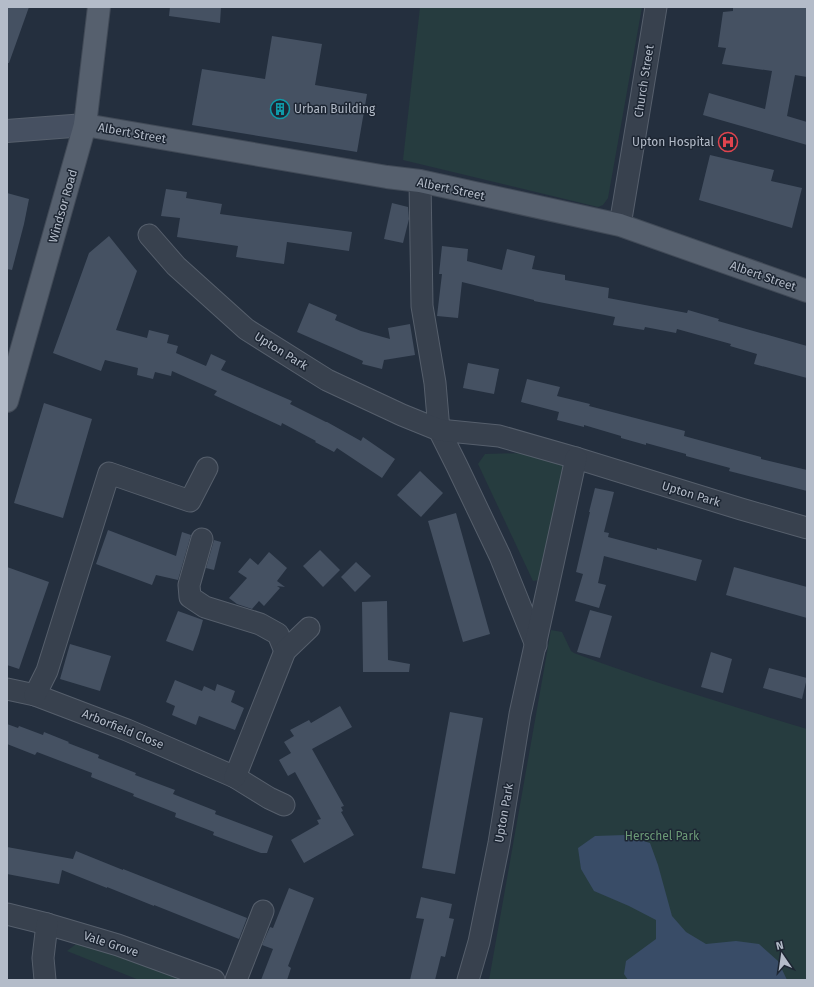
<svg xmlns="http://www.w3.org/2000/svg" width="814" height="987" font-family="'Fira Sans',sans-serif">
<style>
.green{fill:#263c3f}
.water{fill:#394c67}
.building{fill:#455162}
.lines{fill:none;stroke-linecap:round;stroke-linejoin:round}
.street-casing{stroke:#565f6c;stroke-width:23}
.secondary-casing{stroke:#565f6c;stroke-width:24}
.primary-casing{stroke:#414a57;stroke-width:24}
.street{stroke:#38414e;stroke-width:21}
.secondary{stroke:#465061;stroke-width:22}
.primary{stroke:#56606e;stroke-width:22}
.labels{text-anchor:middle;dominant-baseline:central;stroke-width:3;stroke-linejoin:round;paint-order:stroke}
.street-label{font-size:12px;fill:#b4bcc9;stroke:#1d2633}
.poi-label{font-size:12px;fill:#b4bcc9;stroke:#1d2633;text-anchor:start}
.park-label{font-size:12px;fill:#6b9a76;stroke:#1d2633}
</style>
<rect width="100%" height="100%" fill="#242f3e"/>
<g class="green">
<polygon points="420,7 642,7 608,198 603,205 598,207 403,160"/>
<polygon points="563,452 566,464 540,580 533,581 478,464 485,454"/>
<path d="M 551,630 L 562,632 L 571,651 L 574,653 C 651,682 729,705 807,729 L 807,980 L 489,980 Z"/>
<polygon points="80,941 190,980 139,980 67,951"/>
</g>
<polygon class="water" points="625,835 650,843 658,865 672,916 686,932 706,944 736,941 759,944 778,961 787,980 628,980 624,974 626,961 656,939 656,920 629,906 594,891 581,869 578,848 595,836"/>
<g class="building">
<polygon points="7,7 29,7 9,63 7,63"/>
<polygon points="170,7 221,7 220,23 169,16"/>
<polygon points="733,7 807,7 807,77 795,75 787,116 807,122 807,145 703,115 709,93 765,109 772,71 722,64 726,48 718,47 723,12 733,11"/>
<polygon points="272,36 322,44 315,85 367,94 357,152 192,125 202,69 265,79"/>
<polygon points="710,155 774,170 771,181 802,188 792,228 699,200"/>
<polygon points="166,189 187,192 186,198 222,204 220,214 352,232 349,251 287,242 284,264 236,257 238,246 177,237 180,218 161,216"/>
<polygon points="7,193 29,199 24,224 12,270 7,269"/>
<polygon points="392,203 408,207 409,219 403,243 384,239"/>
<polygon points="109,236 137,271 116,330 147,338 149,330 169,335 167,343 178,346 176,353 206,366 211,354 226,361 221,370 292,401 290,404 326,422 327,422 361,441 363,437 395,459 382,478 337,448 334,452 315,442 316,441 282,423 281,426 214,395 217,391 172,371 171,376 155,372 153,379 137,375 138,368 105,360 101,371 53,353 89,253"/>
<polygon points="442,246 468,249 467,261 502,270 507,249 535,256 532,269 565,275 565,280 609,288 608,298 687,313 688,310 719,319 718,321 807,346 807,378 754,364 757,354 730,346 731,344 677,329 676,333 645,327 644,330 613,325 615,317 534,301 534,300 462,282 458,318 437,316 442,274 439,274"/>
<polygon points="309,303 337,315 335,320 361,331 390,339 388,328 410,324 415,355 384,360 382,369 362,364 363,361 297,332"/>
<polygon points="468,363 499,369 494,394 463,388"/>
<polygon points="527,379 560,387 557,396 590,404 589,406 685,431 684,436 761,457 761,459 807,470 807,491 729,471 730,468 686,456 686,454 646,443 646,445 621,438 621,436 584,425 584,427 557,420 559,412 521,402"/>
<polygon points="44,403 92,419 63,518 14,503"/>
<polygon points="420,471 443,493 421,517 397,495"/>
<polygon points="595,488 614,492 604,532 609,533 608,537 657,550 657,548 702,560 696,581 604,556 598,583 606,585 599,608 575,601 583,574 576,572 590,512 589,512"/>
<polygon points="456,513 490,634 463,642 428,521"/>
<polygon points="108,530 176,556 182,532 191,535 178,580 156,575 152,585 96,564"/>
<polygon points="214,540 221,542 214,570 206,568"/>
<polygon points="320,550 340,570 323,587 303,566"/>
<polygon points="269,552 287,568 277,581 285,587 277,586 280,588 264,606 259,601 252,609 237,604 229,598 247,578 238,572 250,558 258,565"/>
<polygon points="356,562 371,576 355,592 341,577"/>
<polygon points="7,567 49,582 19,669 7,665"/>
<polygon points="734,567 807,587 807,618 726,595"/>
<polygon points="387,601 388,660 410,664 409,672 363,672 362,602"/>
<polygon points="590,610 612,616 600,658 577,652"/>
<polygon points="178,611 203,620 199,634 193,651 166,641"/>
<polygon points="70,644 111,656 100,691 60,679"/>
<polygon points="711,652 732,659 723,693 701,687"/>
<polygon points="769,668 807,678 802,699 763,688"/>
<polygon points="175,680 202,691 204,686 215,691 217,684 235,691 231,702 244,708 235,730 199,716 196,725 172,715 175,706 166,702"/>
<polygon points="340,706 352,727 312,749 344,806 341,807 343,811 341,812 354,835 304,863 291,840 319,824 317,820 321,819 295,772 288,776 279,760 291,753 284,742 294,736 290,730 309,720 311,723"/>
<polygon points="450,712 483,718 455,874 422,868"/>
<polygon points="7,724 18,728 19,726 43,735 44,732 69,742 68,743 99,755 98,758 136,773 135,775 175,790 173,794 216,811 215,814 273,836 267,853 261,853 213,835 214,832 175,817 176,813 133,796 134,794 91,777 92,773 37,752 35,755 7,744"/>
<polygon points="7,847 73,859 76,851 123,870 123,869 247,918 239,939 154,905 154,906 107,887 107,888 62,870 59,884 7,874"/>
<polygon points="289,888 314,898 288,966 291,968 287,980 261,980 273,949 262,945 270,927 273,928"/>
<polygon points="421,897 452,904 449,918 454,919 445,957 441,956 435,980 410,980 424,919 416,918"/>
</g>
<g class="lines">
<g class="street-casing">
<g id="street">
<polyline points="420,181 422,306 435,383 439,430 457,466 500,556 536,645"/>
<polyline points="620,225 642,93 656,7"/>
<polyline points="149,235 176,266 246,329 327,380 402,415 439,430 499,436 576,458 741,509 807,528"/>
<polyline points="202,539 189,585 190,597 205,607 260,624 278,634 285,651"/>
<polyline points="7,689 35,695 127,730 235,777 269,798 284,805"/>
<polyline points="35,695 47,671 109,473 190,501 207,468"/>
<polyline points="235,777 285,651 309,628"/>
<polyline points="7,914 47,924 118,945 214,980"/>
<polyline points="45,980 43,958 47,924"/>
<polyline points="236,980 263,911"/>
<polyline points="468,980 479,942 499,843 520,714 554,559 576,458"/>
</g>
</g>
<g class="secondary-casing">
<polyline id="secondary" points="7,131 85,125"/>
</g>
<g class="primary-casing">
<g id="primary">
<polyline points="85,125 387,177 420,181 620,225 807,291"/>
<polyline points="7,401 85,125 99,7"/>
</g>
</g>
<use href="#street" class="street"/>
<use href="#secondary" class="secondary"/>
<use href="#primary" class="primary"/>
</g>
<defs>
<g id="building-ring" transform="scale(1)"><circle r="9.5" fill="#1d2633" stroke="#0f9aa8" stroke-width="1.5"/><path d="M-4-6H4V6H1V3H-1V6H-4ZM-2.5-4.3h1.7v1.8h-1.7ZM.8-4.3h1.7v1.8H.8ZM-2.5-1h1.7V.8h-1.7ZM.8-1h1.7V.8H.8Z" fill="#0f9aa8"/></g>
<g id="hospital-ring" transform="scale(1)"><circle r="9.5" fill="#1d2633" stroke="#e0444e" stroke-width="1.5"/><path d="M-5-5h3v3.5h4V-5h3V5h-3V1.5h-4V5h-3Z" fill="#e0444e"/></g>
</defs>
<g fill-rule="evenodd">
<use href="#building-ring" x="280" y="109"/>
<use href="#hospital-ring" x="728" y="142"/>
</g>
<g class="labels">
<g class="street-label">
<text transform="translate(644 81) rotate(-81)">Church Street</text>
<text transform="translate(132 133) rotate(10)">Albert Street</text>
<text transform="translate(451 189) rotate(12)">Albert Street</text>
<text transform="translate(63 206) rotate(-74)">Windsor Road</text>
<text transform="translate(763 276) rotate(19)">Albert Street</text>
<text transform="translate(281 351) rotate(32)">Upton Park</text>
<text transform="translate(691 494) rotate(17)">Upton Park</text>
<text transform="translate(123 729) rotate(22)">Arborfield Close</text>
<text transform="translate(504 813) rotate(-80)">Upton Park</text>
<text transform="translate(111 944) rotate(18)">Vale Grove</text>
</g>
<g class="poi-label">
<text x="294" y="109">Urban Building</text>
<text x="714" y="142" text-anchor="end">Upton Hospital</text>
</g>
<g class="park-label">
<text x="662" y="836">Herschel Park</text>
</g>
</g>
<rect width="814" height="987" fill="none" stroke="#b4bcc9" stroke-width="16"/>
<g transform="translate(782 955) rotate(347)" stroke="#1d2633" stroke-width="3" paint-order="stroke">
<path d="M0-3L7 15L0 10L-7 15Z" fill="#b4bcc9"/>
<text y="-6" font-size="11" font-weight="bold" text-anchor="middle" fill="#b4bcc9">N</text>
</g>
</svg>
